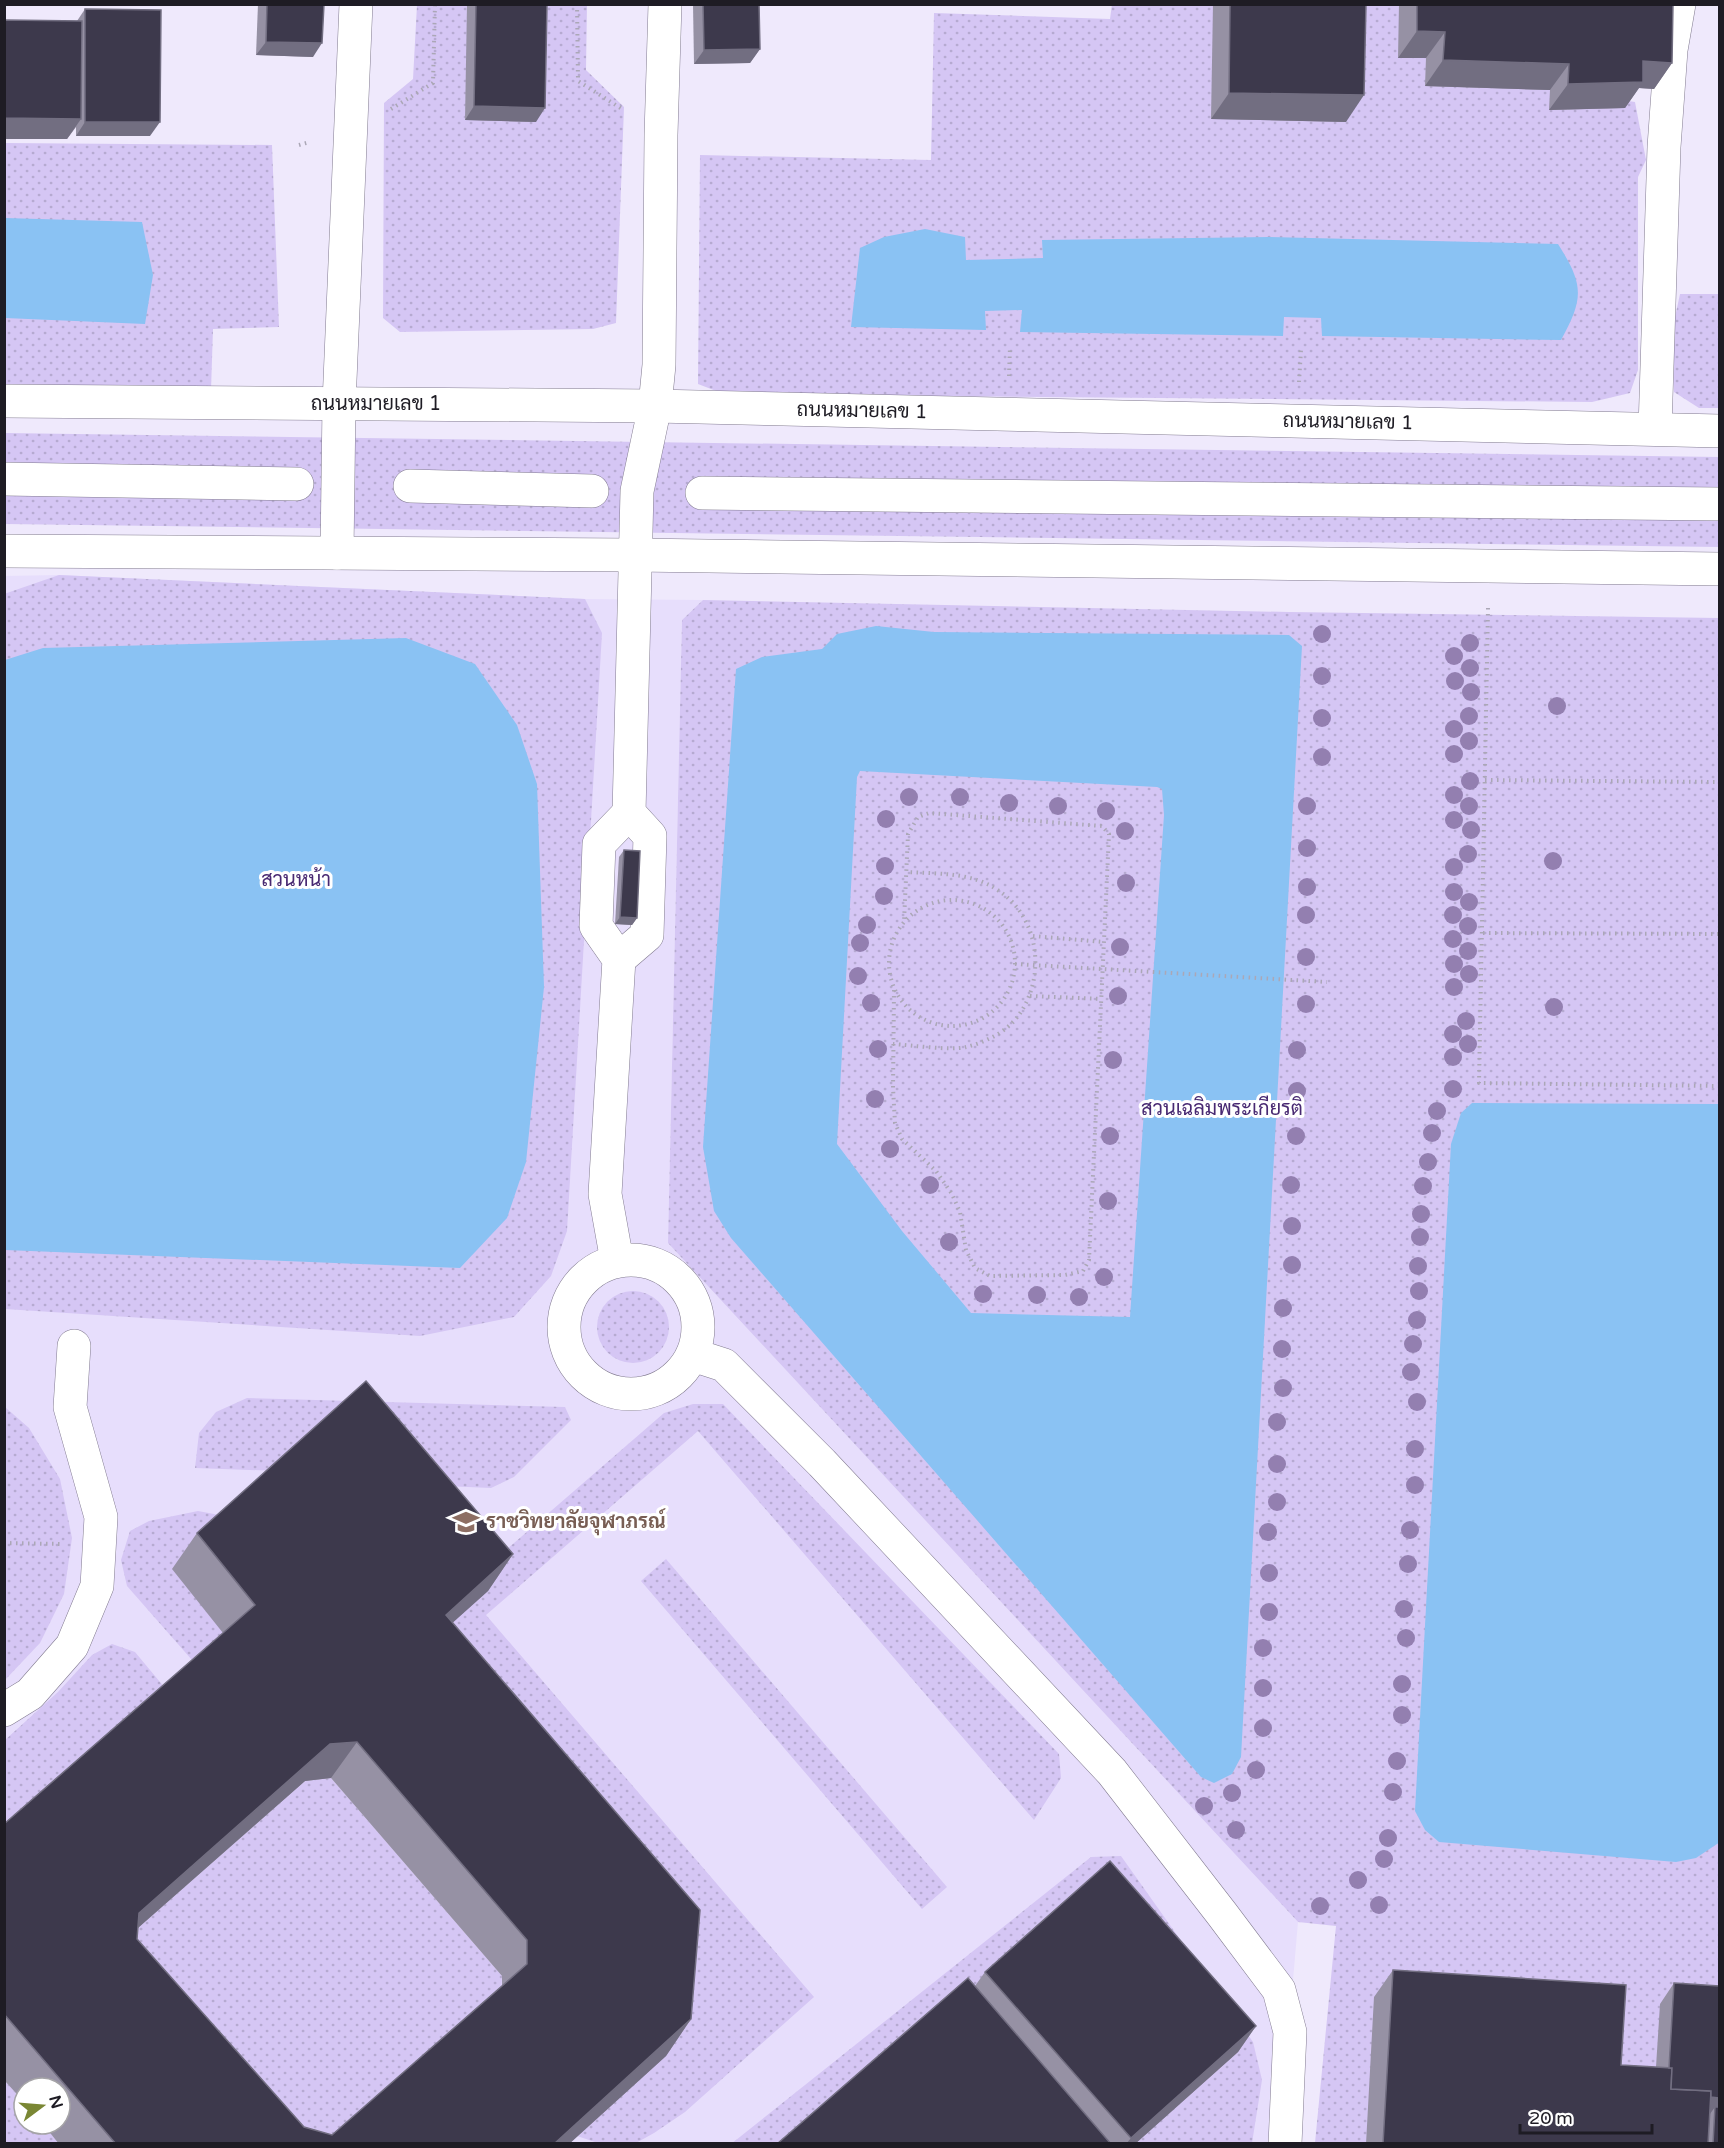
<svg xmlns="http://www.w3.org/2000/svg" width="1724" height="2148" font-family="'Varela Round',Sarabun,sans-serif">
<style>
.built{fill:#e7defc;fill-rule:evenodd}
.grass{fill:url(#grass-dots)}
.water{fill:#8ac2f3;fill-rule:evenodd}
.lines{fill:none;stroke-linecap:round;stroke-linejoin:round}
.minor-casing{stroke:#827b90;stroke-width:34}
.path{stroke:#aba7b6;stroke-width:4;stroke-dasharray:1.5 4.5;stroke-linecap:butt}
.minor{stroke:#fff;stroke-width:33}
.tree{fill:#937fb0}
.wall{fill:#9691a4;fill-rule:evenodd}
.shaded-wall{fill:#726e81}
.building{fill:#3d394c;stroke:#726e81;stroke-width:1.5;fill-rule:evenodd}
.labels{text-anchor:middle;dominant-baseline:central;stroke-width:6;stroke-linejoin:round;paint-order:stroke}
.street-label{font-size:20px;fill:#1e1c24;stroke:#fff}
.park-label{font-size:20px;fill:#482972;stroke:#fff}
.education-label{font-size:20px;font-weight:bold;fill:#785e54;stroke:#fff;text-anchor:start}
</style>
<defs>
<pattern id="grass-dots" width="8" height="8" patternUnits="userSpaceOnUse" patternTransform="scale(1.5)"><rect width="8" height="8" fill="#d5c6f4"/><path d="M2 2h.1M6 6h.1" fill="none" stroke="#b6aad1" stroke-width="1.8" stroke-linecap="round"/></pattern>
</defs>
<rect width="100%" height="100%" fill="#efe9fc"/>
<path class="built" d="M 59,575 L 585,599 L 703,600 L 682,620 L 668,1243 L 1298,1922 L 1279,2143 L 5,2143 L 4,576 ZM 24,2088 L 60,2088 L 60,2124 L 24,2124 Z"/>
<g class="grass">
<polygon points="1112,4 1450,5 1452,73 1635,102 1646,160 1638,177 1638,370 1630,393 1592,402 724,394 698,384 700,155 931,160 934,13 1110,19"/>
<polygon points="417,5 587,5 586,70 624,107 616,323 593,329 400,332 383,318 384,103 413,79"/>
<polygon points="5,143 272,145 279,327 213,329 211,390 5,388"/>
<polygon points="1680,294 1719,294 1719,408 1699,408 1674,392 1673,326"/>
<polygon points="4,433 1719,457 1719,547 5,524"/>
<polygon points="59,575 585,599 602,633 567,1231 551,1276 514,1317 420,1336 5,1309 4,594"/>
<polygon points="703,600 1289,612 1719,618 1719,2143 1315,2143 1336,1926 1298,1922 668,1243 682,620"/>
<circle cx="633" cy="1327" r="36"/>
<polygon points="247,1398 565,1407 571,1420 514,1477 491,1488 398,1484 281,1471 195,1468 199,1433 216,1412"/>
<polygon points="693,1404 723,1404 1059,1754 1061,1778 1034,1820 698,1431 486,1615 814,1997 685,2112 654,2133 636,2143 598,2143 577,2136 420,1652 476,1576 664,1413"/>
<polygon points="5,1407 29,1428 60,1479 72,1538 64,1594 40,1643 5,1680"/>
<polygon points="198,1511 230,1517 230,1641 199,1668 127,1586 121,1560 130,1531 149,1521"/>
<polygon points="666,1559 947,1887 922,1909 641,1581"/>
<polygon points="112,1644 135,1652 170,1694 5,1838 5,1740 58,1692 92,1655"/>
<polygon points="331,1778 502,1976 501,2000 339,2143 261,2143 114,1949 305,1781"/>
<polygon points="1121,1856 1253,2042 1262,2080 1252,2143 731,2144 1091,1857"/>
<polygon points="4,2080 24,2102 24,2124 43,2124 59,2143 5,2143"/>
</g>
<g class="water">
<polygon points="5,218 142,222 153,275 145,324 5,318"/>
<path d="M 925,229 L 965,237 L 966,260 L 1043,258 L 1042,240 L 1269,237 L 1558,244 C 1584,285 1584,298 1561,340 L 1322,336 L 1321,318 L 1284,317 L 1283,336 L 1020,332 L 1022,310 L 985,311 L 986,330 L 851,327 L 860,248 L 884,237 Z"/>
<path d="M 876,626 L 934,632 L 1289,635 L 1302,646 L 1241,1757 L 1232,1774 L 1214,1783 L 1201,1777 L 731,1238 L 714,1211 L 703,1147 L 736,669 L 762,657 L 822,649 L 837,634 ZM 860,771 L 1157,787 L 1162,789 L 1164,815 L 1130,1317 L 971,1313 L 902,1231 L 837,1144 L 857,777 Z"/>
<polygon points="406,638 475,664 517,725 537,784 544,987 526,1162 507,1218 460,1268 5,1250 5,660 43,648"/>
<polygon points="1472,1103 1719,1104 1720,1842 1696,1858 1676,1862 1439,1842 1425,1830 1415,1811 1451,1144 1461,1113"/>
</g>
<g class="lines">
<g class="minor-casing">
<g id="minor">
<polyline points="4,401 655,406 1720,431"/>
<polyline points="1655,429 1664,147 1671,50 1679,4"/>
<polyline points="4,479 297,484"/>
<polyline points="410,486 592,491"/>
<polyline points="702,493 1720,504"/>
<polyline points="4,551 634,555 1720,569"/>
<polyline points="337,553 339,404 356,4"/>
<polyline points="619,959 647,935 650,836 629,813 637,491 655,406 659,365 661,135 665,4"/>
<circle cx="631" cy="1327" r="67"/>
<polyline points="617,1261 605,1194 619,959 596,926 599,844 629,813"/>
<polyline points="693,1355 724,1365 822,1463 1112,1772 1222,1914 1279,1990 1290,2032 1285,2144"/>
<polyline points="4,1710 30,1694 72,1646 97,1586 101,1517 70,1407 74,1346"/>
</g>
</g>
<g class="path">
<polyline points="577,4 578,81 622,109"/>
<polyline points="391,109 433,83 435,4"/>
<polyline points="299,145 310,142"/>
<polyline points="1009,376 1010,347"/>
<polyline points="1299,382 1301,350"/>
<polyline points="1488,608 1479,1083 1720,1086"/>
<polyline points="1485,780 1720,782"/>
<circle cx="952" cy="963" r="63"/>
<polyline points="1483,933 1720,934"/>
<polyline points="1033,936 1104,942"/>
<polyline points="1015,964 1327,982"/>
<polyline points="894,990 893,1088 895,1123 902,1139 936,1171 952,1194 960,1212 966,1250 975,1268 990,1276 1065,1275 1083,1271 1089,1260 1109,834 1102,826 929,813 918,817 908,834 904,922"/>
<polyline points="1030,996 1101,999"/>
<path d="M 893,1044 C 910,1045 952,1051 966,1047 C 983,1043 1002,1034 1014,1021 C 1048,982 1041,916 996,889 C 970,872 938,874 907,872"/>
<polyline points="4,1543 61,1544"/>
</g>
<use href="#minor" class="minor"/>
</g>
<g class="tree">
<circle cx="1322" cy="634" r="9"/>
<circle cx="1470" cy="643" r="9"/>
<circle cx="1454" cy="656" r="9"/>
<circle cx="1470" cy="668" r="9"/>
<circle cx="1322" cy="676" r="9"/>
<circle cx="1455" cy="681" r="9"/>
<circle cx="1471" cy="692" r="9"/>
<circle cx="1557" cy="706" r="9"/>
<circle cx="1469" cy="716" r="9"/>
<circle cx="1322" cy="718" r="9"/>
<circle cx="1454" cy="729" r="9"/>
<circle cx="1469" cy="741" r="9"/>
<circle cx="1454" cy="754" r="9"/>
<circle cx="1322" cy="757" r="9"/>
<circle cx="1470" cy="781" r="9"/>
<circle cx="1454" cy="795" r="9"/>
<circle cx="909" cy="797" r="9"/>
<circle cx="960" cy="797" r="9"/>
<circle cx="1009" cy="803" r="9"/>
<circle cx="1058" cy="806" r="9"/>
<circle cx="1307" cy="806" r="9"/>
<circle cx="1469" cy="806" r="9"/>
<circle cx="1106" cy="811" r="9"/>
<circle cx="886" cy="819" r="9"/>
<circle cx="1454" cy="820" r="9"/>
<circle cx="1471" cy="830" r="9"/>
<circle cx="1125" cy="831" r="9"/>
<circle cx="1307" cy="848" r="9"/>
<circle cx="1468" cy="854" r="9"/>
<circle cx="1553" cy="861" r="9"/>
<circle cx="885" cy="866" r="9"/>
<circle cx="1454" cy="867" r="9"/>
<circle cx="1126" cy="883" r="9"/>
<circle cx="1307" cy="887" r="9"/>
<circle cx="1454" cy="892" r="9"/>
<circle cx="884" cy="896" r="9"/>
<circle cx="1469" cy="902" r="9"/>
<circle cx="1306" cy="915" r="9"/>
<circle cx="1453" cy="915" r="9"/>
<circle cx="867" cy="925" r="9"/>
<circle cx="1468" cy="926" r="9"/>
<circle cx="1453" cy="939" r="9"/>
<circle cx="860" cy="943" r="9"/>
<circle cx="1120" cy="947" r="9"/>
<circle cx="1468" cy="951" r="9"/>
<circle cx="1306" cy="957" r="9"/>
<circle cx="1454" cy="964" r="9"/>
<circle cx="1469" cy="974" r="9"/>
<circle cx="858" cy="976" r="9"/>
<circle cx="1454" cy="987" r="9"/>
<circle cx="1118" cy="996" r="9"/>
<circle cx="871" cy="1003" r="9"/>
<circle cx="1306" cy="1004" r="9"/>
<circle cx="1554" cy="1007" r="9"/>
<circle cx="1466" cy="1021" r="9"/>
<circle cx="1453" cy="1034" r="9"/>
<circle cx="1468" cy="1044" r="9"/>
<circle cx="878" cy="1049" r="9"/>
<circle cx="1297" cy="1050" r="9"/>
<circle cx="1453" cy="1057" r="9"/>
<circle cx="1113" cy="1060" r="9"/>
<circle cx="1453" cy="1089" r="9"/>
<circle cx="1297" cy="1091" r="9"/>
<circle cx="875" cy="1099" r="9"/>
<circle cx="1437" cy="1111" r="9"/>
<circle cx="1432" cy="1133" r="9"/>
<circle cx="1110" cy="1136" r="9"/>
<circle cx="1296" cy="1136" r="9"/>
<circle cx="890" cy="1149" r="9"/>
<circle cx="1428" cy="1162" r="9"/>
<circle cx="930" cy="1185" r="9"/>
<circle cx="1291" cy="1185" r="9"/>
<circle cx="1423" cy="1186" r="9"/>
<circle cx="1108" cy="1201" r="9"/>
<circle cx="1421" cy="1214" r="9"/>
<circle cx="1292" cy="1226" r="9"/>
<circle cx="1420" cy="1237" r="9"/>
<circle cx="949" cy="1242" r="9"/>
<circle cx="1292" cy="1265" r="9"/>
<circle cx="1418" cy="1266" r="9"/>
<circle cx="1104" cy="1277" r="9"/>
<circle cx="1419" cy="1291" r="9"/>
<circle cx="983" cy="1294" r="9"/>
<circle cx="1037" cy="1295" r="9"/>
<circle cx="1079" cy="1297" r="9"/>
<circle cx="1283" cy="1308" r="9"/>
<circle cx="1417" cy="1320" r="9"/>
<circle cx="1413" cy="1344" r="9"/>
<circle cx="1282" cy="1349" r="9"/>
<circle cx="1411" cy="1372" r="9"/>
<circle cx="1283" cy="1388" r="9"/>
<circle cx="1417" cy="1402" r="9"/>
<circle cx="1277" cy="1422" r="9"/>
<circle cx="1415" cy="1449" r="9"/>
<circle cx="1277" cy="1464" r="9"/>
<circle cx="1415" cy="1485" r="9"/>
<circle cx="1277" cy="1502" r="9"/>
<circle cx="1410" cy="1530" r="9"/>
<circle cx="1268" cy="1532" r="9"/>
<circle cx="1408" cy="1564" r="9"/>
<circle cx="1269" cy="1573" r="9"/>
<circle cx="1404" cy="1609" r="9"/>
<circle cx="1269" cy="1612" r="9"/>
<circle cx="1406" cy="1638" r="9"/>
<circle cx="1263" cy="1648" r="9"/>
<circle cx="1402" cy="1684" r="9"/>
<circle cx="1263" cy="1688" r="9"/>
<circle cx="1402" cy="1715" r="9"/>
<circle cx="1263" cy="1728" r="9"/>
<circle cx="1397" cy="1761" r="9"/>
<circle cx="1256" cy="1770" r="9"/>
<circle cx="1393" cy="1792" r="9"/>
<circle cx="1232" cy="1793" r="9"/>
<circle cx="1204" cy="1806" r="9"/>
<circle cx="1236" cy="1830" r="9"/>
<circle cx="1388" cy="1838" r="9"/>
<circle cx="1384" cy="1859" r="9"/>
<circle cx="1358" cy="1880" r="9"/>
<circle cx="1379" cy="1905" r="9"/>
<circle cx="1320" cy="1906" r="9"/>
</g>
<g class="wall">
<polygon points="258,4 324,4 313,57 256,55"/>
<polygon points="467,4 547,4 536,122 465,120"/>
<polygon points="693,4 759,4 760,49 750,63 694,64"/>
<polygon points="1213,4 1366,4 1346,122 1211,119"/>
<polygon points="1399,4 1673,4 1672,63 1654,89 1639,88 1625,108 1549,110 1550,90 1425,86 1426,58 1398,58"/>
<polygon points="85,9 150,136 76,136 76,127 67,139 4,139 4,20 77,21"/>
<polygon points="624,850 637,918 632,925 615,924 619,857"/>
<path d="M 197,1533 L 513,1554 L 488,1591 L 452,1623 L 691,2019 L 666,2056 L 569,2144 L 59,2144 L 43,2124 L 60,2124 L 60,2088 L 24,2088 L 24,2102 L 4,2080 L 4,1824 L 223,1633 L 172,1569 ZM 331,1778 L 502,1976 L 502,1986 L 332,2135 L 304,2127 L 137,1939 L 138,1928 L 305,1781 Z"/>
<polygon points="1393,1970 1621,2065 1656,2067 1660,2004 1674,1983 1719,1986 1719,2144 1366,2144 1374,1997"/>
<polygon points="985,1972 1256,2026 1238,2052 1135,2144 777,2144 975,1986"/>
</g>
<g class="shaded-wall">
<polygon points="1417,31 1445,32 1426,58 1398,58"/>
<polygon points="266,42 322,43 313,57 256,55"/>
<polygon points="760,49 750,63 694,64 704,50"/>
<polygon points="1443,60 1569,64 1550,90 1425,86"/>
<polygon points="1643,61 1672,63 1654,89 1639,88 1625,108 1549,110 1568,84"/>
<polygon points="1229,93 1364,95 1346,122 1211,119"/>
<polygon points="474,106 545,108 536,122 465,120"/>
<polygon points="4,118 81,119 67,139 4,139"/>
<polygon points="85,122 160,122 150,136 76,136"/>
<polygon points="620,917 637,918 632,925 615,924"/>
<polygon points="513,1554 488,1591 420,1652 446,1615"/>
<polygon points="357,1742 331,1778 305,1781 114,1949 139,1913 330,1744"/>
<polygon points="691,2019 666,2056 569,2144 554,2144"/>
<polygon points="1256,2026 1238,2052 1135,2144 1126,2144 1131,2138"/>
<polygon points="1667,2095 1719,2098 1719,2119 1715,2107 1707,2118"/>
</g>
<g class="building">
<polygon points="267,4 324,4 322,43 266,42"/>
<polygon points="476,4 547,4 545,108 474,106"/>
<polygon points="703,4 759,4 760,49 704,50"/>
<polygon points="1230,4 1366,4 1364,95 1229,93"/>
<polygon points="1417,4 1673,4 1672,63 1643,61 1643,82 1568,84 1569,64 1443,60 1445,32 1417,31"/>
<polygon points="85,9 161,10 160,122 85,122"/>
<polygon points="4,20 82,21 81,119 4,118"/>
<polygon points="624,850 640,851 637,918 620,917"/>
<path d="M 366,1381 L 513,1554 L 446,1615 L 700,1910 L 691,2019 L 554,2144 L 116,2144 L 4,2014 L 4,1824 L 255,1605 L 197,1533 ZM 357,1742 L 527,1940 L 527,1964 L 332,2135 L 304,2127 L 137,1939 L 139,1913 L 330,1744 Z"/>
<polygon points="1110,1861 1256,2026 1131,2138 985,1972"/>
<polygon points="1393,1970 1626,1985 1621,2065 1672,2068 1671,2089 1711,2091 1708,2144 1383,2144"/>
<polygon points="968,1978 1111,2144 777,2144"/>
<polygon points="1674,1983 1719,1986 1719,2098 1711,2097 1711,2091 1671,2089 1672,2068 1669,2068"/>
<polygon points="1715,2107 1719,2107 1719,2144 1713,2144"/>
</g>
<defs>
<g id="university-bare" transform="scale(2.07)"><path d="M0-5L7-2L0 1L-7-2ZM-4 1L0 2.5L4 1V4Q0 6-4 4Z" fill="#8d6e63" stroke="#fff" stroke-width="2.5" paint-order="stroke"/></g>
</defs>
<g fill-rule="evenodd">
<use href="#university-bare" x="466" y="1522"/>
</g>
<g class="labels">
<g class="street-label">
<text x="376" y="404">ถนนหมายเลข 1</text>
<text transform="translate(862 411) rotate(1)">ถนนหมายเลข 1</text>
<text transform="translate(1348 422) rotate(1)">ถนนหมายเลข 1</text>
</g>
<g class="park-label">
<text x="296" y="880">สวนหน้า</text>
<text x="1222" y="1109">สวนเฉลิมพระเกียรติ</text>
</g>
<g class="education-label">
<text x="486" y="1522">ราชวิทยาลัยจุฬาภรณ์</text>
</g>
</g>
<rect width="1724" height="2148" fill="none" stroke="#1e1c24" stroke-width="12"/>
<g transform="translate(42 2106) rotate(74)"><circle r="28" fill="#ffffff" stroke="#a5a4a7" stroke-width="1.5"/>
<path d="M0-4.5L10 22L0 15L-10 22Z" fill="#7a8734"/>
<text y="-9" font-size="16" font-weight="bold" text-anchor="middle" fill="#1e1c24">N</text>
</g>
<path d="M1520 2124v9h132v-9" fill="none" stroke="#1e1c24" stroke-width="3"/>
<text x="1529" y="2124" font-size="18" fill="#1e1c24" stroke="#ffffff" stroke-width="4.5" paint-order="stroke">20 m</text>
</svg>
